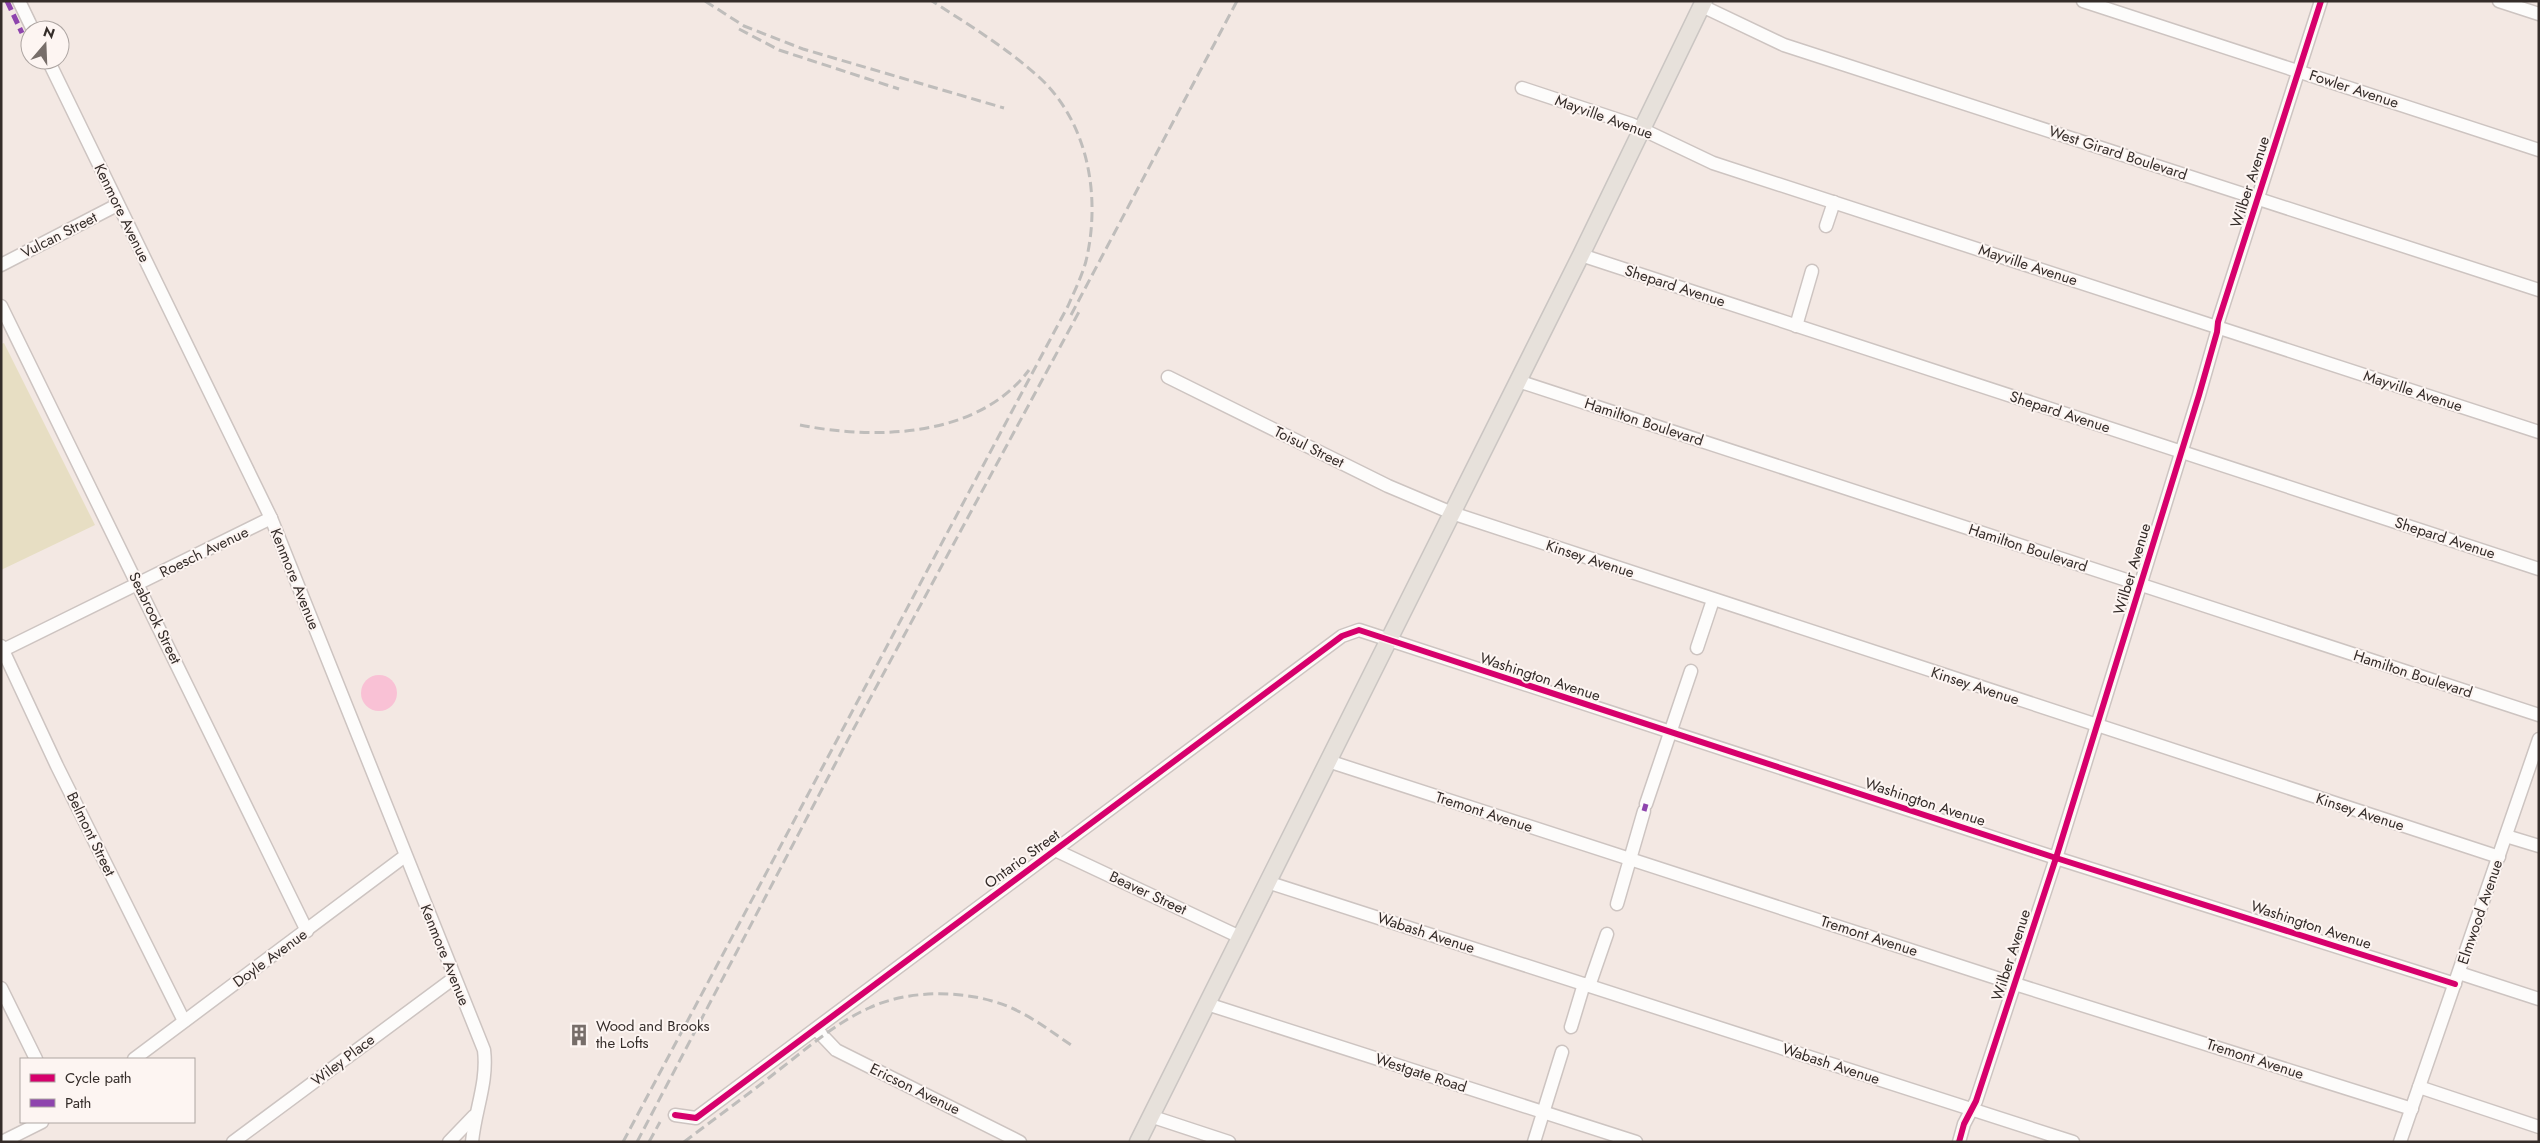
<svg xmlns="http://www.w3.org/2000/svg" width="2540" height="1143" font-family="Jost,sans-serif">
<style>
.green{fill:#e7dec3}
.water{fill:#f9c1d5}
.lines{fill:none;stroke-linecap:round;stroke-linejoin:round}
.minor-casing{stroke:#cdc4c1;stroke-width:15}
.major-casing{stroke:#cac5c2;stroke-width:19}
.minor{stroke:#fdfcfb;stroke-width:12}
.major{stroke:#e7e1db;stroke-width:16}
.rail{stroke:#bfbdbb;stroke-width:3;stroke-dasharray:10 5;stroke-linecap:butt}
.quiet{stroke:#8e44ad;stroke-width:5;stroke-dasharray:10 5;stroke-linecap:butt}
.cycleway-casing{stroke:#fdf5f2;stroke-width:9}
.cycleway{stroke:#d6006c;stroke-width:6}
.labels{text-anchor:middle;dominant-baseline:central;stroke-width:4;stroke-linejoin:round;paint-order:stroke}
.street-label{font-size:15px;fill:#342c29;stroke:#fdf5f2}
.poi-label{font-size:15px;fill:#342c29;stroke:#fdf5f2;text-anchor:start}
</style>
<rect width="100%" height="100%" fill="#f3e8e3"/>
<polygon class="green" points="4,343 95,525 1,570 1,344"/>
<circle class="water" cx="379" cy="693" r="18"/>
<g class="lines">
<g class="minor-casing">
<g id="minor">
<polyline points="19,1 33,30"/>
<polyline points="2083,1 2539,150"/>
<polyline points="2499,1 2539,14"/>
<polyline points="1702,6 1784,45 2539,290"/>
<path d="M 48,60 L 271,518 L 484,1050 C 488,1082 475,1110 472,1142"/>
<polyline points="1522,88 1631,124 1713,163 2539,432"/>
<polyline points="1826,226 1834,202"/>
<polyline points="1581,255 2539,569"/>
<polyline points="1,265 117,205"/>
<polyline points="1,306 307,931"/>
<polyline points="1796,326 1812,271"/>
<polyline points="1168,377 1388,486 1452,513 2499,857"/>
<polyline points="1518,381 2539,715"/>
<polyline points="1,646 57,766 184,1021"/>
<polyline points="1697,648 1713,600"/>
<polyline points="1,651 271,518"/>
<polyline points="1328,761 2015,984 2412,1109"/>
<polyline points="1646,804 1691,671"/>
<polyline points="2506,836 2539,846"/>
<polyline points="1055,850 1240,937"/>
<polyline points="1267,882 2073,1142"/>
<polyline points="1617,904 1644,811"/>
<polyline points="2459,973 2539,999"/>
<polyline points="1589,986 1607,934"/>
<polyline points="1,988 36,1059"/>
<polyline points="1207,1004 1636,1142"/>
<polyline points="1571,1027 1584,984"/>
<polyline points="816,1029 836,1050 1020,1142"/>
<polyline points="134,1059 405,856"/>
<polyline points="2419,1087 2539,1127"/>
<polyline points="675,1115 696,1118 1342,636 1359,630 2056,858 2455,984"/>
<polyline points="1150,1116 1229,1142"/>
<polyline points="2,1142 42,1122"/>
<polyline points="233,1142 454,978"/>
<polyline points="449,1142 474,1116"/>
<polyline points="1534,1142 1562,1052"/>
<polyline points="1959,1142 1964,1124 1976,1101 2056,858 2199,395 2217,332 2218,322 2321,1"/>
<polyline points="2400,1142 2539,739"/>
</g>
</g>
<g class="major-casing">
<polyline id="major" points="1138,1142 1581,255 1704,1"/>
</g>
<use href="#minor" class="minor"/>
<use href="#major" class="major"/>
<g class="rail">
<polyline points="705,1 744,26 803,49 1004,108"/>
<polyline points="739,29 779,50 899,89"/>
<polyline points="1071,315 1237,1"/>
<path d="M 800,425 C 875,440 978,438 1029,370"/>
<path d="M 623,1142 L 1068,306 C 1074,292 1082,276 1086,261 C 1101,198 1089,124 1040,78 C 1007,48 969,25 932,1"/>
<polyline points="637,1142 853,730 1080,310"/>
<polyline points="649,1142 660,1122"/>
<path d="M 684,1142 C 714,1119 745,1097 775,1073 C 804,1051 835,1023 869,1008 C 905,991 954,990 992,1001 C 1022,1009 1046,1028 1071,1045"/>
</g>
<g class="quiet">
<polyline points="7,1 22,33"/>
<polyline points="1644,811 1646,804"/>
</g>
<g class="cycleway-casing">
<g id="cycleway">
<polyline points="675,1115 696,1118 1342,636 1359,630 2056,858 2455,984"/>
<polyline points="1959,1142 1964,1124 1976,1101 2056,858 2199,395 2217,332 2218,322 2321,1"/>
</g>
</g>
<use href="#cycleway" class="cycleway"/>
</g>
<defs>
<g id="building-bare" transform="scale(1.725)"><path d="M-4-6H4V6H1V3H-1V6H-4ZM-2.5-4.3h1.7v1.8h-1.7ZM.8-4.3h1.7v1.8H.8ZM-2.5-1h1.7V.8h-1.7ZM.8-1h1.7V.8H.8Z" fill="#776e6a" stroke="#fdf5f2" stroke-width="2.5" paint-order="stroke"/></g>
</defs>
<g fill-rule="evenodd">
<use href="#building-bare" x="579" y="1035"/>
</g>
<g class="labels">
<g class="street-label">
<text transform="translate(2354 89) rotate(18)">Fowler Avenue</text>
<text transform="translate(1604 117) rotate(20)">Mayville Avenue</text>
<text transform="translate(2118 153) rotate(18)">West Girard Boulevard</text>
<text transform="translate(2250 182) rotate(-72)">Wilber Avenue</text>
<text transform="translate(122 213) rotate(64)">Kenmore Avenue</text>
<text transform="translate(59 235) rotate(-27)">Vulcan Street</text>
<text transform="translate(2028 265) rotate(18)">Mayville Avenue</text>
<text transform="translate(1675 286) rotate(18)">Shepard Avenue</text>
<text transform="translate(2413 391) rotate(18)">Mayville Avenue</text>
<text transform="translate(2060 412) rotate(18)">Shepard Avenue</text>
<text transform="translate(1644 422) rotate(18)">Hamilton Boulevard</text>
<text transform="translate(1309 447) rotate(26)">Toisul Street</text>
<text transform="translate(2445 538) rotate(18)">Shepard Avenue</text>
<text transform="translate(2028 548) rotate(18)">Hamilton Boulevard</text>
<text transform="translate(204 552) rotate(-26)">Roesch Avenue</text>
<text transform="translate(1590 559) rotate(18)">Kinsey Avenue</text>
<text transform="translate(2132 569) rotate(-73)">Wilber Avenue</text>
<text transform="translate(295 579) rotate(68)">Kenmore Avenue</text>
<text transform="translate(155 618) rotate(64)">Seabrook Street</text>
<text transform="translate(2413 674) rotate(18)">Hamilton Boulevard</text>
<text transform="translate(1540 677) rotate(18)">Washington Avenue</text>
<text transform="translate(1975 686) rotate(18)">Kinsey Avenue</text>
<text transform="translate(1925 802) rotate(18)">Washington Avenue</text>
<text transform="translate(1484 812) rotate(18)">Tremont Avenue</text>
<text transform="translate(2360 812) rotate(18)">Kinsey Avenue</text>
<text transform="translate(91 834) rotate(64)">Belmont Street</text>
<text transform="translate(1022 859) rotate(-36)">Ontario Street</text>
<text transform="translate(1148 893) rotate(25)">Beaver Street</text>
<text transform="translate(2480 912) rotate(-71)">Elmwood Avenue</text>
<text transform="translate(2311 925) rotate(18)">Washington Avenue</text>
<text transform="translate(1426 933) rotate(18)">Wabash Avenue</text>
<text transform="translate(1869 936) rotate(18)">Tremont Avenue</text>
<text transform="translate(445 955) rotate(68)">Kenmore Avenue</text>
<text transform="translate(2011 955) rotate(-72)">Wilber Avenue</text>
<text transform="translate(270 958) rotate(-36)">Doyle Avenue</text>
<text transform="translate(2255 1059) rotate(18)">Tremont Avenue</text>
<text transform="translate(343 1060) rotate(-37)">Wiley Place</text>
<text transform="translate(1831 1064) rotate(18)">Wabash Avenue</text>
<text transform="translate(1421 1073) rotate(18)">Westgate Road</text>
<text transform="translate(915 1089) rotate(26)">Ericson Avenue</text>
</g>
<g class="poi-label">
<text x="596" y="1026">Wood and Brooks<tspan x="596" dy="17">the Lofts</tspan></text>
</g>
</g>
<rect width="2540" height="1143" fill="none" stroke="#342c29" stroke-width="5"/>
<rect x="20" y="1058" width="175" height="65" fill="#fdf5f2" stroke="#ada5a2"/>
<rect x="30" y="1074" width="25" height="8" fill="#d6006c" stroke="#ada5a2"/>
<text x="65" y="1083" font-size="15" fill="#342c29">Cycle path</text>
<rect x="30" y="1099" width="25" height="8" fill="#8e44ad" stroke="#ada5a2"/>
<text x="65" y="1108" font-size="15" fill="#342c29">Path</text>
<g transform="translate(45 45) rotate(19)"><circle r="24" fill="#fdf5f2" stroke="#ada5a2"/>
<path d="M0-4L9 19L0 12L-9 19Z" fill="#776e6a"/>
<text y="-8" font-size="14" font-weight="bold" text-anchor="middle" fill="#342c29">N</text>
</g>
</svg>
